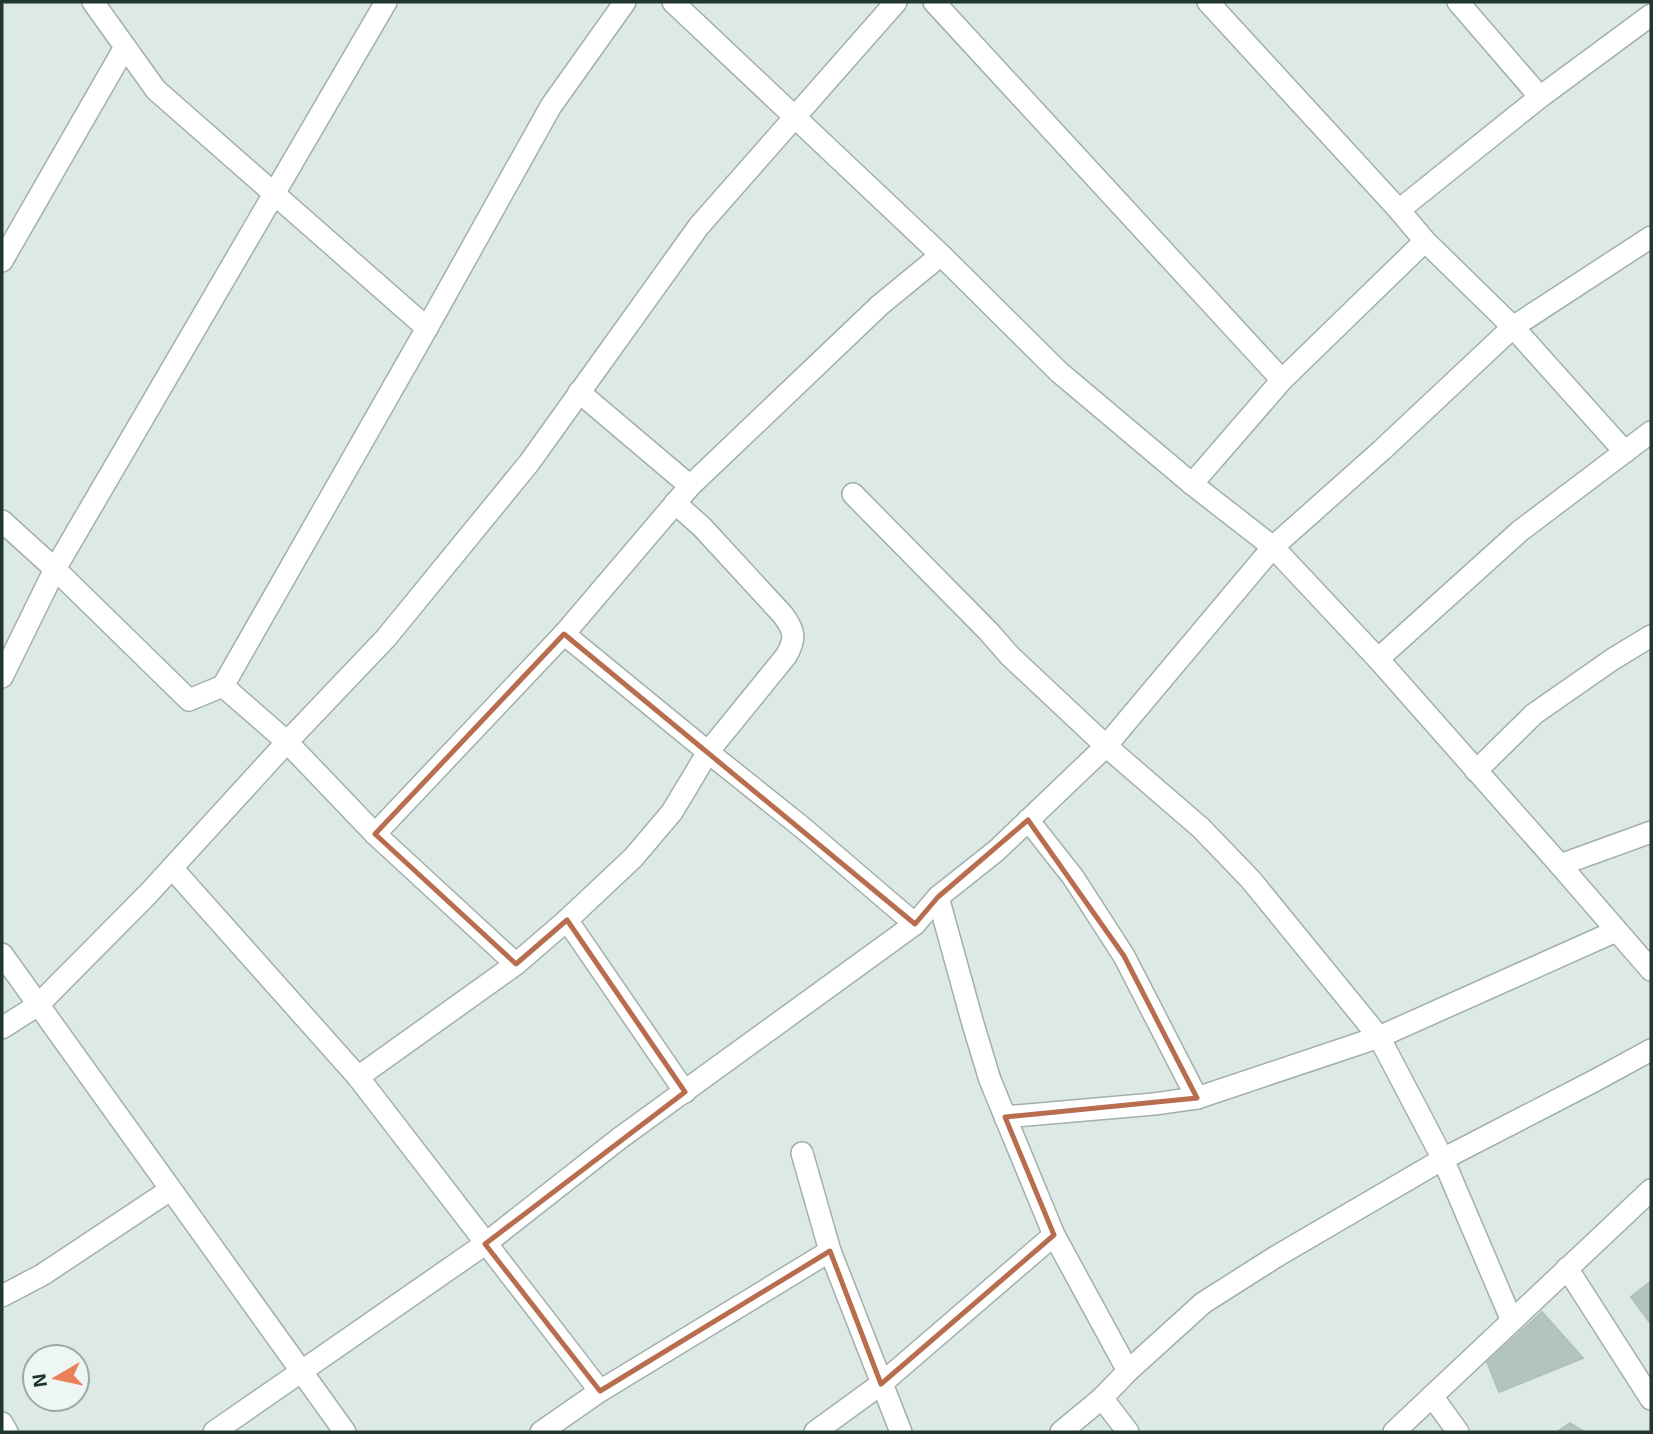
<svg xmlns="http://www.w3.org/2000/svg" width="1653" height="1434" font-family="'Exo 2',sans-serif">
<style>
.building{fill:#b3c3bd;stroke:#b0c2bb;stroke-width:2}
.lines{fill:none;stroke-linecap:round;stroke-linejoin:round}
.minor-casing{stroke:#a1b0ab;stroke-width:24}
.minor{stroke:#fff;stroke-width:21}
.marked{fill:none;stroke:#b86d4f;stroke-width:5;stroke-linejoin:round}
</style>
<rect width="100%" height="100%" fill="#dde9e4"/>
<g class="building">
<polygon points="1651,1281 1651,1324 1631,1297"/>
<polygon points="1542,1312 1583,1358 1499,1392 1487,1362"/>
<polygon points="1570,1423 1585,1432 1557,1432"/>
</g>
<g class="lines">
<g class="minor-casing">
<g id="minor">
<polyline points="93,2 156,90 427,328"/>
<polyline points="673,2 941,255 1059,372 1192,484 1273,547 1378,659 1560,865 1651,970"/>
<polyline points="934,2 1282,380"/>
<polyline points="1208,2 1399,210 1425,241 1513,327 1625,452"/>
<polyline points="1458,2 1540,97"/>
<polyline points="1399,210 1540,97 1651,15"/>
<polyline points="2,261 125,47"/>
<polyline points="579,392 690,486"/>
<polyline points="1192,484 1282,380 1425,241"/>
<polyline points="853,494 989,632 1010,656 1106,746 1201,828 1251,880 1379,1037 1443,1159 1512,1321"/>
<polyline points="2,521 55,569 189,700 223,686 287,742 375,834 516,964"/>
<polyline points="564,634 708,752 803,828 915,924"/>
<polyline points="1378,659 1520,531 1651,432"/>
<polyline points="2,677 55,569 386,2"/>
<polyline points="223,686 427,328 551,106 625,2"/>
<polyline points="1476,771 1534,714 1613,659 1651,636"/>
<polyline points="1028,820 1073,877 1124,956 1197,1098"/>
<polyline points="375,834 564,634 690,486 880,305 941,255"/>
<polyline points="1560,865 1651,832"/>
<polyline points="172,868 358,1077 600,1391"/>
<polyline points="938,897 973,1024 990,1080 1054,1235 1128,1371"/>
<polyline points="567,920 685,1092"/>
<polyline points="2,954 345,1432"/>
<polyline points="2,1028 38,1005 148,894 287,742 386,638 529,463 699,226 896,2"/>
<path d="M 358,1077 L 516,964 L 567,920 L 633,858 L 672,812 L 708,752 L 786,656 C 796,639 795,631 783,615 L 702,527 L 675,503"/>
<polyline points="1005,1117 1154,1104 1197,1098 1379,1037 1616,931"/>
<polyline points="802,1153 830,1251 901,1432"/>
<polyline points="1567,1268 1651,1399"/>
<polyline points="2,1296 42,1275 170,1190"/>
<polyline points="1432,1396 1458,1432"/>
<polyline points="1102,1398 1128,1432"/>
<polyline points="2,1423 7,1432"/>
<polyline points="214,1432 485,1244 620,1138 915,924 938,897 996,851 1106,746 1273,547 1382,450 1513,327 1651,237"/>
<polyline points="541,1432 600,1391 830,1251"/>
<polyline points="815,1432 881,1384 1054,1235"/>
<polyline points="1061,1432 1102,1398 1128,1371 1203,1303 1277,1256 1443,1159 1594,1081 1651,1050"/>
<polyline points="1394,1432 1651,1190"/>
</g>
</g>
<use href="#minor" class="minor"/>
</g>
<path class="marked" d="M 564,634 L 915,924 L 938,897 L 1028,820 L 1124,956 L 1197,1098 L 1005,1117 L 1054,1235 L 881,1384 L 830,1251 L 600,1391 L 485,1244 L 685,1092 L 567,920 L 516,964 L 375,834 Z"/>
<rect width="1653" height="1434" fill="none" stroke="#203731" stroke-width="7"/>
<g transform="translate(56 1378) rotate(261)"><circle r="33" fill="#edf6f2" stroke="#9baaa5" stroke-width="2"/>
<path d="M0-5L12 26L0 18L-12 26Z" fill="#eb7f59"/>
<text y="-10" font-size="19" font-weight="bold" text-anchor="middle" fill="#203731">N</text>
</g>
</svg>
